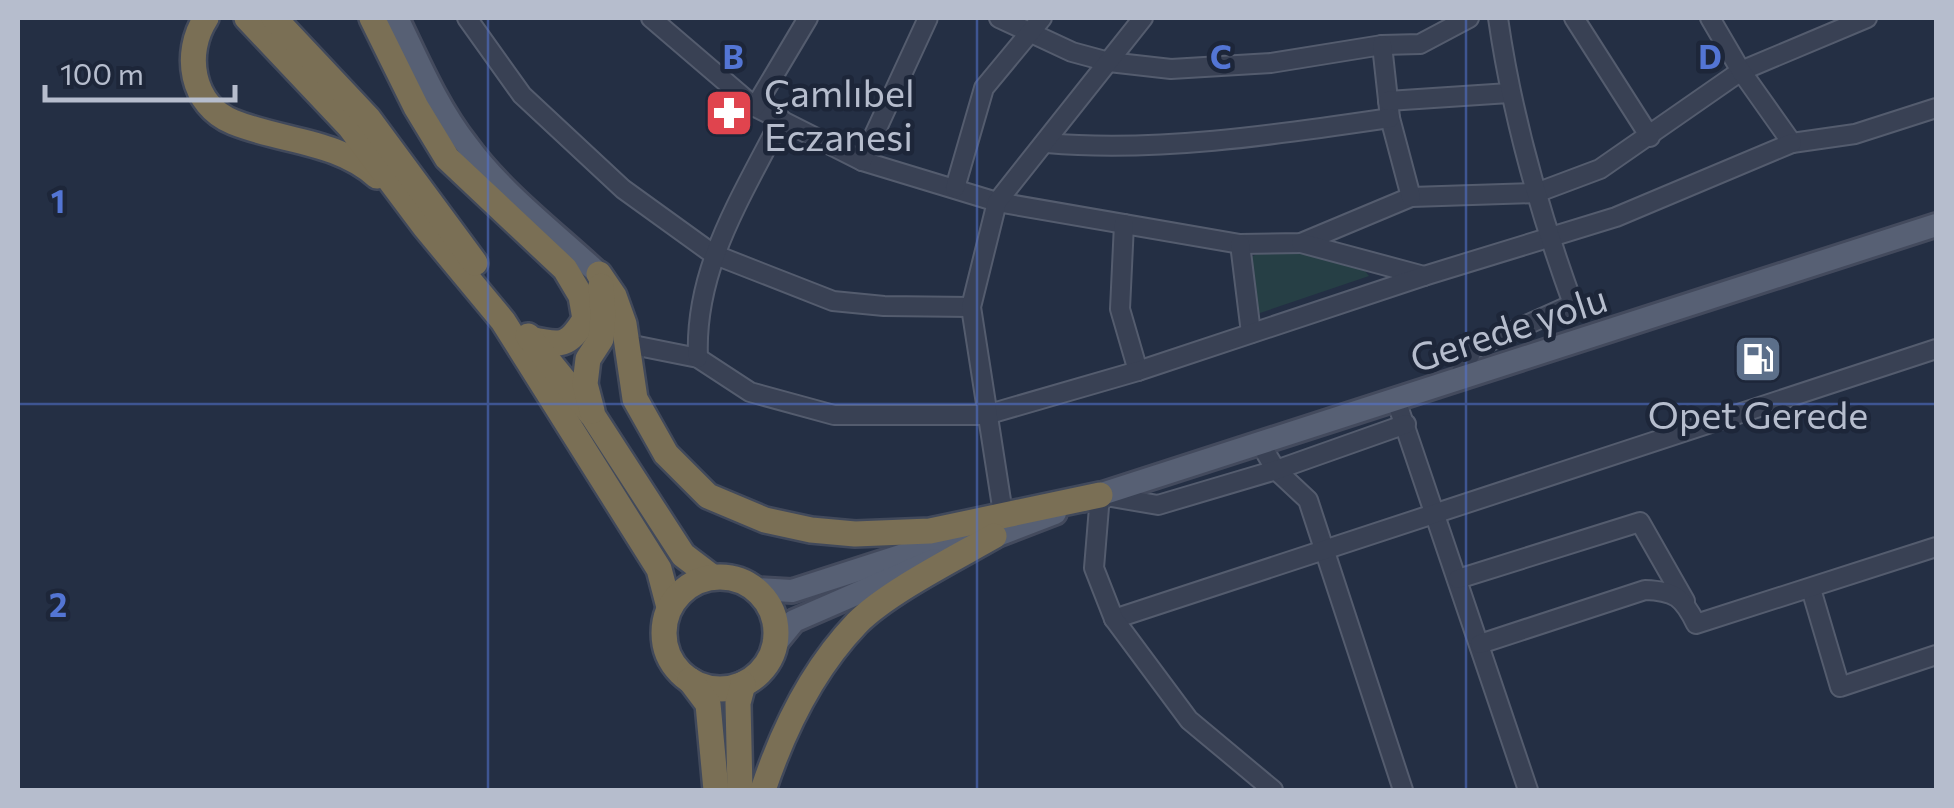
<svg xmlns="http://www.w3.org/2000/svg" width="1954" height="808" font-family="Commissioner,sans-serif">
<style>
.green{fill:#263f45}
.lines{fill:none;stroke-linecap:round;stroke-linejoin:round}
.minor-casing{stroke:#545c6e;stroke-width:22}
.major-casing{stroke:#434a5d;stroke-width:28}
.highway-casing{stroke:#41495b;stroke-width:30}
.minor{stroke:#394154;stroke-width:18}
.major{stroke:#576074;stroke-width:22}
.highway{stroke:#7a6f55;stroke-width:25}
.grid{fill:none;stroke:#5375d4;stroke-width:2.5;stroke-opacity:0.55}
.labels{text-anchor:middle;dominant-baseline:central;stroke-width:9;stroke-linejoin:round;paint-order:stroke}
.poi-label{font-size:38px;fill:#b6bdcd;stroke:#1d2639;text-anchor:start}
.street-label{font-size:38px;fill:#b6bdcd;stroke:#1d2639}
.grid-label{font-size:32px;text-anchor:middle;font-weight:bold;fill:#5375d4;stroke:#1d2639;stroke-width:9;stroke-linejoin:round;paint-order:stroke}
</style>
<rect width="100%" height="100%" fill="#242f44"/>
<polygon class="green" points="1295,250 1365,271 1369,276 1257,314 1251,257 1263,251"/>
<g class="lines">
<g class="minor-casing">
<g id="minor">
<polyline points="467,18 522,95 623,189 713,254 833,301 884,306 971,307"/>
<polyline points="651,18 755,107 862,161 997,202 1240,244 1301,243 1411,197 1536,193 1600,169 1741,71 1867,18"/>
<polyline points="999,18 1072,52 1109,62 1171,69 1271,63 1382,45 1420,44 1469,18"/>
<polyline points="1574,18 1650,137"/>
<polyline points="1710,18 1741,71 1792,143 1855,134 1936,108"/>
<polyline points="1382,45 1390,118 1411,197"/>
<polyline points="1388,101 1509,93"/>
<polyline points="755,107 808,18"/>
<path d="M 1047,143 C 1157,153 1281,134 1390,118"/>
<polyline points="862,161 928,18"/>
<polyline points="955,188 984,88 1042,18"/>
<polyline points="1124,224 1120,309 1138,371"/>
<polyline points="1301,243 1424,276"/>
<polyline points="1240,244 1251,333"/>
<polyline points="628,344 698,358 750,392 834,415 986,415 1138,371 1424,276 1616,217 1792,143"/>
<path d="M 698,358 C 694,268 742,197 781,119"/>
<path d="M 1457,380 L 1473,349 L 1573,304 C 1539,211 1512,116 1498,18"/>
<polyline points="1396,400 1528,790"/>
<polyline points="1261,445 1276,470 1308,500 1403,790"/>
<polyline points="1005,526 971,307 997,202 1143,18"/>
<polyline points="1458,579 1640,522 1685,601"/>
<polyline points="1811,589 1840,687 1936,655"/>
<polyline points="1114,619 1936,349"/>
<path d="M 1480,644 L 1645,590 C 1675,591 1683,597 1696,624 L 1936,547"/>
<polyline points="1273,790 1189,720 1114,619 1094,568 1100,495 1158,505 1276,470 1406,424"/>
</g>
</g>
<g class="major-casing">
<g id="major">
<path d="M 397,18 C 418,61 437,107 467,145 C 503,194 555,233 599,274"/>
<polyline points="1083,500 1936,225"/>
<polyline points="977,543 1055,513"/>
<polyline points="756,589 792,591 981,530"/>
<polyline points="776,643 794,621 934,560"/>
</g>
</g>
<g class="highway-casing">
<g id="highway">
<path d="M 206,18 C 183,53 191,105 233,122 C 282,142 336,140 377,176"/>
<polyline points="247,18 350,127 425,227 503,321 659,569 669,607"/>
<polyline points="274,18 368,118 475,263"/>
<path d="M 372,18 L 416,107 L 447,158 L 565,269 L 581,296 L 585,319 C 568,347 561,346 530,339"/>
<polyline points="599,274 614,296 624,324 635,399 666,454 708,496 765,520 811,530 855,534 930,531 1100,495"/>
<polyline points="528,336 593,416 683,555 712,577"/>
<polyline points="592,411 585,384 588,359 601,339 603,315 601,286"/>
<circle cx="720" cy="633" r="56"/>
<polyline points="690,680 708,704 716,790"/>
<polyline points="740,790 738,703 743,684"/>
<path d="M 763,790 C 783,730 812,670 857,623 C 888,592 954,559 994,536"/>
</g>
</g>
<use href="#minor" class="minor"/>
<use href="#major" class="major"/>
<use href="#highway" class="highway"/>
</g>
<path class="grid" d="M 488,18 L 488,790M 977,18 L 977,790M 1466,18 L 1466,790M 18,404 L 1936,404"/>
<defs>
<g id="pharmacy-square" transform="scale(2.5)"><rect x="-9" y="-9" width="18" height="18" rx="4" fill="#e0444e" stroke="#1d2639"/><path d="M-2-6h4v4h4v4h-4v4h-4v-4h-4v-4h4Z" fill="#fff"/></g>
<g id="fuel-square" transform="scale(2.5)"><rect x="-9" y="-9" width="18" height="18" rx="4" fill="#5c6f8a" stroke="#1d2639"/><path d="M-5.5-6h7V0h2V4h1.3V-2.5L3-4.5l.8-.8L6-3V5H2.5V1h-1V6h-7ZM-4.2-4.7v3.2H.2V-4.7Z" fill="#fff"/></g>
</defs>
<g fill-rule="evenodd">
<use href="#pharmacy-square" x="729" y="113"/>
<use href="#fuel-square" x="1758" y="359"/>
</g>
<g class="labels">
<g class="poi-label">
<text x="764" y="91">Çamlıbel<tspan x="764" dy="44">Eczanesi</tspan></text>
<text x="1758" y="413" text-anchor="middle">Opet Gerede</text>
</g>
<g class="street-label">
<text transform="translate(1508 327) rotate(-18)">Gerede yolu</text>
</g>
</g>
<g class="grid-label">
<text x="733" y="69">B</text>
<text x="1221" y="69">C</text>
<text x="1710" y="69">D</text>
<text x="58" y="213">1</text>
<text x="58" y="617">2</text>
</g>
<rect width="1954" height="808" fill="none" stroke="#b6bdcd" stroke-width="40"/>
<path d="M45 85v15h190v-15" fill="none" stroke="#b6bdcd" stroke-width="5"/>
<text x="60" y="85" font-size="30" fill="#b6bdcd" stroke="#1d2639" stroke-width="8" paint-order="stroke">100 m</text>
</svg>
